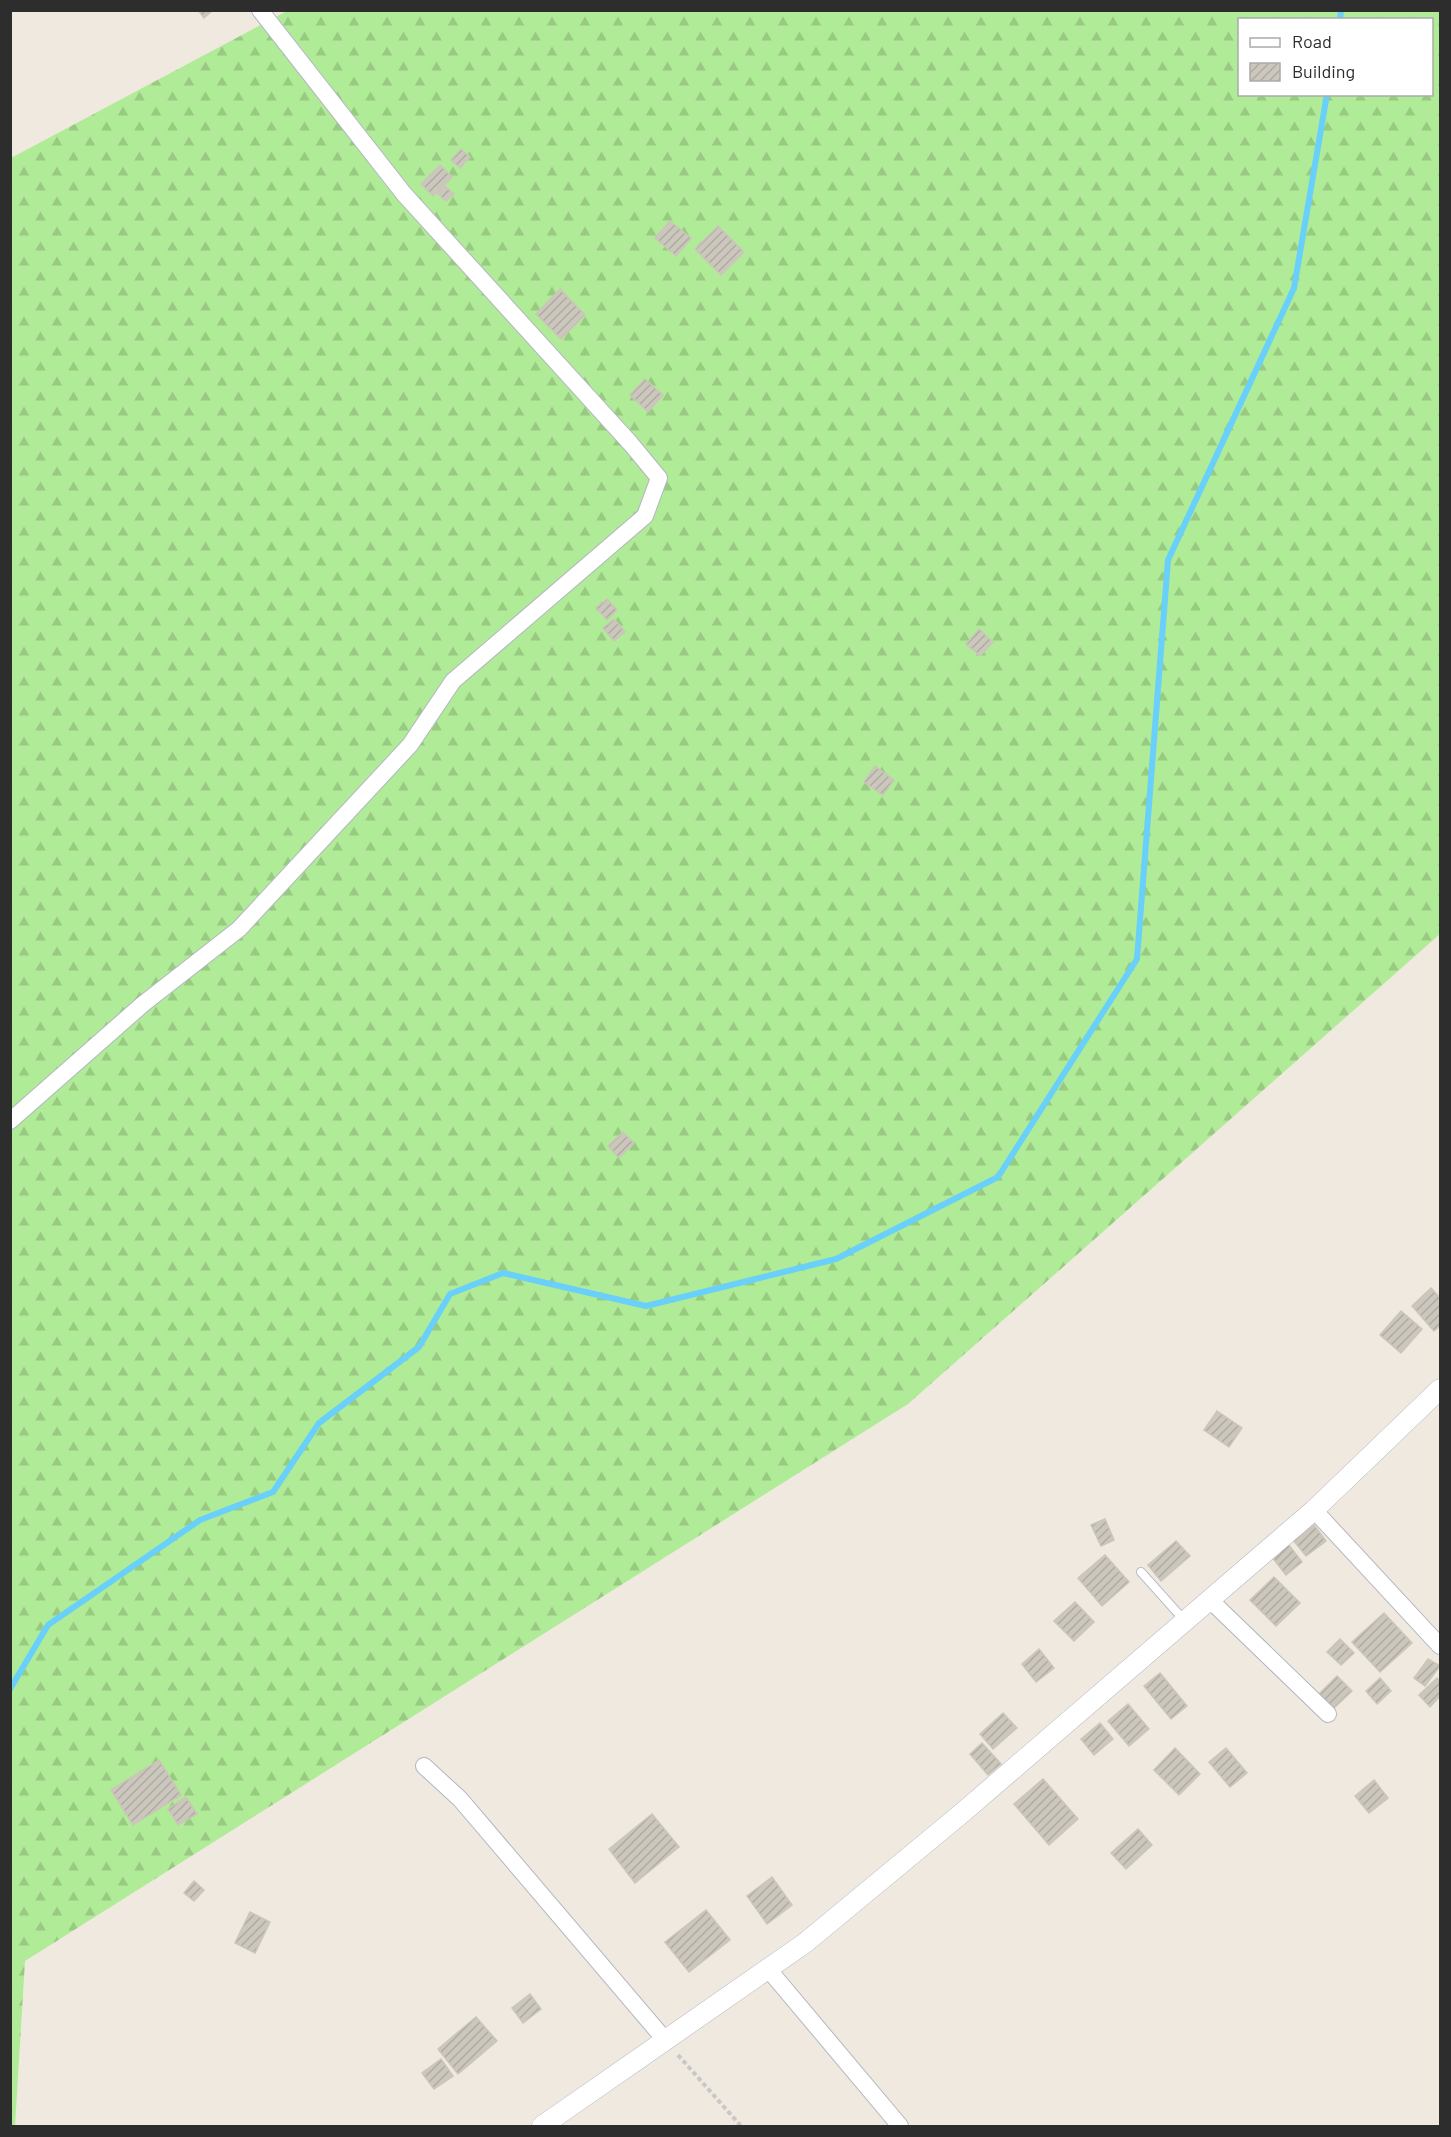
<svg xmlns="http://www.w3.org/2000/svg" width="1451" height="2137" font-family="Barlow,sans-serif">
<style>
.forest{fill:url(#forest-firs);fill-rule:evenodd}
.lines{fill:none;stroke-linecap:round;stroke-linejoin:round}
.stream{stroke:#69cffb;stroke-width:6}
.building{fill:url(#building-hatch);stroke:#ccc6b8;stroke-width:1.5}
.service-casing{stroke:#b3b5c2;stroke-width:10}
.minor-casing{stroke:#b3b5c2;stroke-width:18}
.tertiary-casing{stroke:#b3b5c2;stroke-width:21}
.path{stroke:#c8c8c8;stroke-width:4;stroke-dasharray:4.5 3;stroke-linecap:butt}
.service{stroke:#fff;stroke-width:8}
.minor{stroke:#fff;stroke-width:16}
.tertiary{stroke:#fff;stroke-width:20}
</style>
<defs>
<pattern id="forest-firs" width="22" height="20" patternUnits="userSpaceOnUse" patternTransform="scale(1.5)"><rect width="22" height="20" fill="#b0eb97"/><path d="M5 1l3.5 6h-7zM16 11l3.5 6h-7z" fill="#98ca82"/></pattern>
<pattern id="building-hatch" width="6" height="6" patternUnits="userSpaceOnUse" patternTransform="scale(1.5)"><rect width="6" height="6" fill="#cbc7bd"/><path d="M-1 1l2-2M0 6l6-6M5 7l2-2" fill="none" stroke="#afaba3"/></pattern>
</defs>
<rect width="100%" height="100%" fill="#f0e9df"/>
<path class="forest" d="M 287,11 L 1440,11 L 1440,934 L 908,1404 L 25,1961 L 15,2126 L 11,2126 L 11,158 ZM 1240,20 L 1432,20 L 1432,94 L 1240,94 Z"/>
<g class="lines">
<g class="stream">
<polyline points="1340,20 1341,10"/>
<polyline points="10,1689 48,1625 200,1520 273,1492 319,1423 419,1347 450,1294 503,1273 646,1306 836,1259 998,1177 1137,959 1168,560 1294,288 1327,94"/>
</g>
</g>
<g class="building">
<polygon points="198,10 213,10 204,18"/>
<polygon points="461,149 470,157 460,168 451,160"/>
<polygon points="440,165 452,177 433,196 421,184"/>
<polygon points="445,186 454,194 446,201 437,193"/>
<polygon points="670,221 691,238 676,256 655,238"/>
<polygon points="718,226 744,252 721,275 695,249"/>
<polygon points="560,289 585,315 561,339 536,314"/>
<polygon points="645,379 663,395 648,412 630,395"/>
<polygon points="607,599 617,610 607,620 596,608"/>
<polygon points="614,619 625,632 614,641 603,628"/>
<polygon points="979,629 993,642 980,656 966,644"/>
<polygon points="875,766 894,780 883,795 864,782"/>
<polygon points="623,1132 634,1143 619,1158 608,1146"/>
<polygon points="1431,1288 1440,1298 1440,1326 1434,1331 1412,1306"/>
<polygon points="1401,1311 1422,1329 1401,1353 1380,1335"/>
<polygon points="1217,1411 1242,1428 1229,1447 1204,1430"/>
<polygon points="1105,1519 1114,1540 1101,1546 1091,1525"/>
<polygon points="1314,1525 1326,1541 1306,1556 1293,1540"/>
<polygon points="1176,1541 1190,1556 1161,1581 1148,1565"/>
<polygon points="1288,1544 1302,1562 1286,1575 1272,1557"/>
<polygon points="1105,1555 1129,1582 1102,1606 1078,1578"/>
<polygon points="1274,1577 1300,1603 1276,1626 1250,1600"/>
<polygon points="1075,1602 1094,1622 1074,1641 1054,1621"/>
<polygon points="1384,1613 1412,1643 1380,1672 1352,1642"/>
<polygon points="1340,1639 1354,1653 1341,1665 1327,1652"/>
<polygon points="1039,1649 1054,1668 1036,1682 1022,1664"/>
<polygon points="1428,1659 1440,1666 1425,1686 1414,1678"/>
<polygon points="1160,1673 1187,1706 1171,1719 1144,1686"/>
<polygon points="1337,1676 1352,1691 1333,1709 1319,1694"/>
<polygon points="1380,1678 1391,1691 1377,1704 1366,1691"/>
<polygon points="1437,1678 1440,1682 1440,1696 1430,1707 1419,1695"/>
<polygon points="1128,1704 1149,1729 1129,1746 1108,1721"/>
<polygon points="1003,1713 1017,1728 993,1749 980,1734"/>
<polygon points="1100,1723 1113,1739 1094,1755 1081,1739"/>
<polygon points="982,1743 1001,1764 988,1775 970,1754"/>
<polygon points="1175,1748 1200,1774 1179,1795 1154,1770"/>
<polygon points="1226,1748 1247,1773 1230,1787 1209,1762"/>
<polygon points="159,1760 181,1795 133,1825 111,1790"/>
<polygon points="1043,1779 1078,1819 1049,1845 1014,1804"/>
<polygon points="1374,1780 1388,1798 1369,1813 1355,1796"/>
<polygon points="186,1797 197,1814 178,1825 168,1809"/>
<polygon points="652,1814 679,1847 635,1883 609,1849"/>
<polygon points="1138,1829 1152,1845 1126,1869 1111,1853"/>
<polygon points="772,1877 792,1905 767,1924 747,1896"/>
<polygon points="194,1881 204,1890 194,1901 184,1893"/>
<polygon points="706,1910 730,1940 689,1972 665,1942"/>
<polygon points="250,1912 270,1922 255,1953 235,1943"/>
<polygon points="530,1994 541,2009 523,2023 512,2008"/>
<polygon points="476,2017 497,2041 458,2074 438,2049"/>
<polygon points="441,2059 453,2076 434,2089 422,2073"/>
</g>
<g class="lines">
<g class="service-casing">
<polyline id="service" points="1141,1572 1184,1620"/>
</g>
<g class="minor-casing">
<g id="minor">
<polyline points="10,1121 143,1004 239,929 410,745 453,681 645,516 659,478 631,444 404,194 260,10"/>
<polyline points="1314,1510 1440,1646"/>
<polyline points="1209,1599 1328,1714"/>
<polyline points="424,1766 460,1799 666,2041"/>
<polyline points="769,1970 900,2126"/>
</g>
</g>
<g class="tertiary-casing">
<polyline id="tertiary" points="542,2126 805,1943 962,1813 1314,1510 1440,1389"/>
</g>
<polyline class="path" points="678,2055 741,2126"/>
<use href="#service" class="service"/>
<use href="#minor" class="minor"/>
<use href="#tertiary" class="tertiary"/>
</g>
<rect width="1451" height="2137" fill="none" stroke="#2d2d2d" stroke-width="24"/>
<rect x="1238" y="18" width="195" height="78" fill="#ffffff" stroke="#ababab" stroke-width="1.5"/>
<rect x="1250" y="38" width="30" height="9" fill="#ffffff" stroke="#ababab" stroke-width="1.5"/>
<text x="1292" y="48" font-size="18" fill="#2d2d2d">Road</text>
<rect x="1250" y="63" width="30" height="18" fill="url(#building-hatch)" stroke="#ababab" stroke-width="1.5"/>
<text x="1292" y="78" font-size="18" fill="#2d2d2d">Building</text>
</svg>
